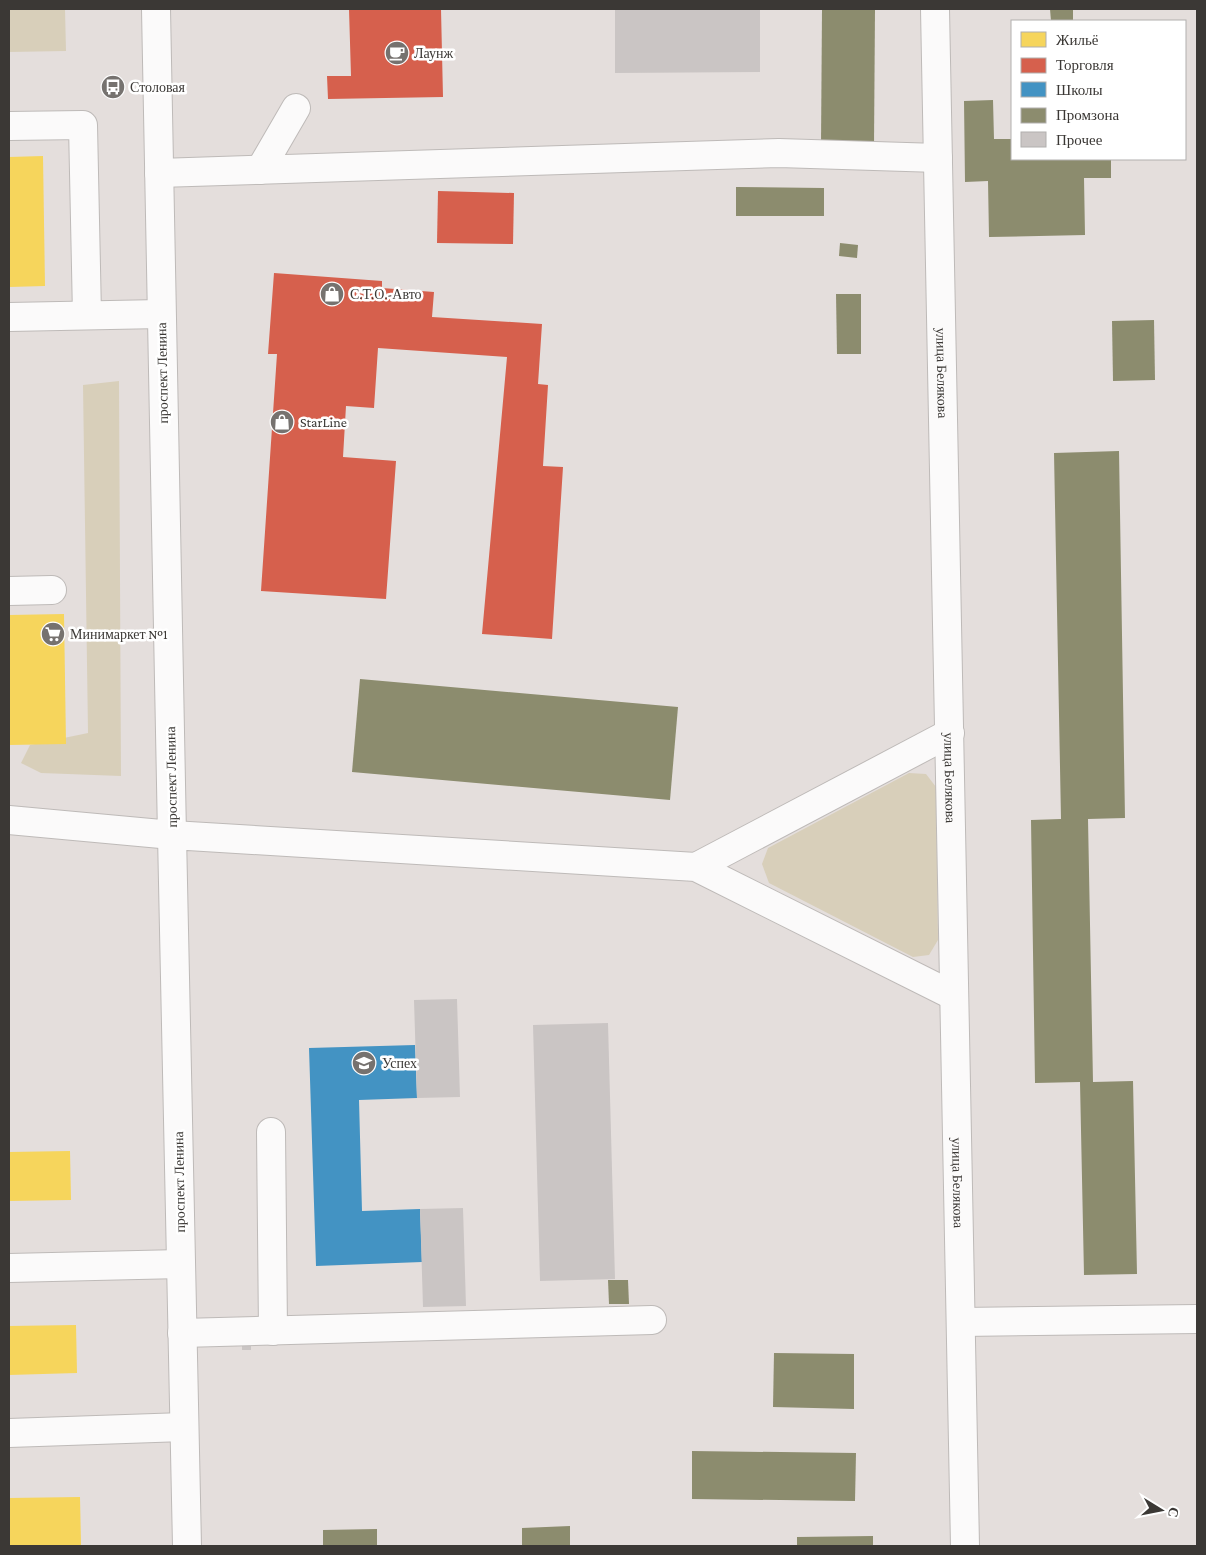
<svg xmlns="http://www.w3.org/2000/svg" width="1206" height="1555" font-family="'Crimson Pro',serif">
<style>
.green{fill:#d8cfba}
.homes{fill:#f6d55c}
.shops{fill:#d6604d}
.schools{fill:#4393c3}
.industry{fill:#8c8c6e}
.building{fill:#cac5c4}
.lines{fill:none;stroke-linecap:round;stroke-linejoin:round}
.minor-casing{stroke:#bebab8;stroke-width:30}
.major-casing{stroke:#bebab8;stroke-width:30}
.minor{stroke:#fbfafa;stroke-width:28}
.major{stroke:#fbfafa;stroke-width:28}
.labels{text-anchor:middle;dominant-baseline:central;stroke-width:5;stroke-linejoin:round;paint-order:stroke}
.poi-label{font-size:14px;fill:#3b3835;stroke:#fff;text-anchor:start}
.street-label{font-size:14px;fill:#3b3835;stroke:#fff}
</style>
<rect width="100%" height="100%" fill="#e4dedc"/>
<g class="green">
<polygon points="9,9 65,9 66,51 9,52"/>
<polygon points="119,381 121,776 41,773 21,763 30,745 88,733 83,385"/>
<polygon points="909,773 926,774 936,787 938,940 929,955 913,957 769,883 762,864 768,848"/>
</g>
<g class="homes">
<polygon points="43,156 45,286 9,287 9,157"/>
<polygon points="64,614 66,744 9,745 9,615"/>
<polygon points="70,1151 71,1200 9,1201 9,1152"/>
<polygon points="76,1325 77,1373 9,1375 9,1326"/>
<polygon points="80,1497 81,1545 9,1546 9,1498"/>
</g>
<g class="shops">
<polygon points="349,9 441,9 443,97 328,99 327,76 351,76"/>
<polygon points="438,191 514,193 513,244 437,243"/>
<polygon points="274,273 382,281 382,288 434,292 432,317 542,324 538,384 548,385 543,466 563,467 552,639 482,634 507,357 378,348 374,408 346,406 343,457 396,461 386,599 261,591 277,354 268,354"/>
</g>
<polygon class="schools" points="415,1045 417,1098 359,1100 362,1211 420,1209 422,1262 316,1266 309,1048"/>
<g class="industry">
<polygon points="822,9 875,9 874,145 821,145"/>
<polygon points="1050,9 1073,9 1073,21 1051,21"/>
<polygon points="993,100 994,139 1012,139 1012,159 1111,159 1111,178 1084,178 1085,235 989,237 988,181 965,182 964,101"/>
<polygon points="736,187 824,188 824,216 736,216"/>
<polygon points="840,243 858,245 857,258 839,256"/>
<polygon points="836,294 861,294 861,354 837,354"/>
<polygon points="1154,320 1155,380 1113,381 1112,321"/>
<polygon points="1119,451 1125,818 1088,819 1093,1082 1133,1081 1137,1274 1084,1275 1080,1082 1035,1083 1031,820 1061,819 1054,453"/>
<polygon points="360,679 678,707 670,800 352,772"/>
<polygon points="608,1280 628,1280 629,1304 609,1304"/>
<polygon points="774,1353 854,1354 854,1409 773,1407"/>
<polygon points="692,1451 856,1453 855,1501 692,1499"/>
<polygon points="570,1526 570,1546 522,1546 522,1528"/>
<polygon points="377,1529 377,1546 323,1546 323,1530"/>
<polygon points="873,1536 873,1546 797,1546 797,1537"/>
</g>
<g class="building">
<polygon points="615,9 760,9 760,72 615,73"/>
<polygon points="457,999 460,1097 417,1098 414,1000"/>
<polygon points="608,1023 615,1279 540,1281 533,1025"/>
<polygon points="463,1208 466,1306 423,1307 420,1209"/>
<polygon points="251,1341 251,1350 242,1350 242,1342"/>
</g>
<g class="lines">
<g class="minor-casing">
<g id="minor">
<path id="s1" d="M 935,9 L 965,1546"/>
<polyline points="9,126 83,125 87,315"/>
<polyline points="260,170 296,108"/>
<polyline points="159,173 779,153 938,158"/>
<polyline points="9,317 161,314"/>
<polyline points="9,591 52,590"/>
<polyline points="696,867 950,733"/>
<polyline points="271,1132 273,1331"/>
<polyline points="9,1268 181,1264"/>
<polyline points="961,1322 1197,1319"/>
<polyline points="182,1333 652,1320"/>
<polyline points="9,1433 184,1427"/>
<polyline points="187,1546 172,835 696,867 954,996"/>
</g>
</g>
<g class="major-casing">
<polyline id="major" points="9,820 172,835 156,9"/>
</g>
<use href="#minor" class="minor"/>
<use href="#major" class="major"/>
</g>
<defs>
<g id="cafe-disc" transform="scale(1.25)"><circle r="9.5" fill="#76726f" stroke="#fff"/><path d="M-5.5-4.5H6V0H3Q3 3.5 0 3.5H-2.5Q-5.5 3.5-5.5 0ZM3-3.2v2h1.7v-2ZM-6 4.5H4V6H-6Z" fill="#fff"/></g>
<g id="bus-disc" transform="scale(1.25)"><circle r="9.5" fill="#76726f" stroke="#fff"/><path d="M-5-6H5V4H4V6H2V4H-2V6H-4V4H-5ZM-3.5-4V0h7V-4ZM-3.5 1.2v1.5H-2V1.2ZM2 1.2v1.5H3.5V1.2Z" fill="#fff"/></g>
<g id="shop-disc" transform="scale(1.25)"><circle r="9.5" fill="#76726f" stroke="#fff"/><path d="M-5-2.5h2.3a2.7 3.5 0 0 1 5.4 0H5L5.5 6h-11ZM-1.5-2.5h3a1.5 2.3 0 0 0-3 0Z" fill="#fff"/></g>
<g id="supermarket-disc" transform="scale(1.25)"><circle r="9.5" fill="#76726f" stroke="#fff"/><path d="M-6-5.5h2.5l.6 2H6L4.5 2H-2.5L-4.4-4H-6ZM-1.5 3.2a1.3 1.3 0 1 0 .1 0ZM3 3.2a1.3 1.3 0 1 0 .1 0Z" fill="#fff"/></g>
<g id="school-disc" transform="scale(1.25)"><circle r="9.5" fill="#76726f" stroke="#fff"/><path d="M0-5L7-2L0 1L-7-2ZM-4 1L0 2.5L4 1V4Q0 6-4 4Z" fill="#fff"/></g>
</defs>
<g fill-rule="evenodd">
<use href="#cafe-disc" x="397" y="53"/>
<use href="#bus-disc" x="113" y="87"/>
<use href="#shop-disc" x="332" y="294"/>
<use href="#shop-disc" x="282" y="422"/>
<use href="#supermarket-disc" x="53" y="634"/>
<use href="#school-disc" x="364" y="1063"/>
</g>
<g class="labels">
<g class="poi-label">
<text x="414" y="53">Лаунж</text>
<text x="130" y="87">Столовая</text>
<text x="350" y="294">С.Т.О.-Авто</text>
<text x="300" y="422">StarLine</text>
<text x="70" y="634">Минимаркет №1</text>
<text x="382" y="1063">Успех</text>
</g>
<g class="street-label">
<text transform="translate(162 373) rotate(-91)">проспект Ленина</text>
<text stroke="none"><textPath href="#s1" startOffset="364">улица Белякова</textPath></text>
<text transform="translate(171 777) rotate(-91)">проспект Ленина</text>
<text stroke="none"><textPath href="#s1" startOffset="769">улица Белякова</textPath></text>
<text transform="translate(179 1182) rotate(-91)">проспект Ленина</text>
<text stroke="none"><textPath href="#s1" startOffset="1174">улица Белякова</textPath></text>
</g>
</g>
<rect width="1206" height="1555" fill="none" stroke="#3b3835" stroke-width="20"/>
<rect x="1011" y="20" width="175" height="140" fill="#ffffff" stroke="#b1afae"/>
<rect x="1021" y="32" width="25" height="15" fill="#f6d55c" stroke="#b1afae"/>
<text x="1056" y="45" font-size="15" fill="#3b3835">Жильё</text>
<rect x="1021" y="58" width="25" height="15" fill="#d6604d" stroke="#b1afae"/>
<text x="1056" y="70" font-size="15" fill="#3b3835">Торговля</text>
<rect x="1021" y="82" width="25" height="15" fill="#4393c3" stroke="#b1afae"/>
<text x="1056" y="95" font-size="15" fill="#3b3835">Школы</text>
<rect x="1021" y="108" width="25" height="15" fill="#8c8c6e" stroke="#b1afae"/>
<text x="1056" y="120" font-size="15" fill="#3b3835">Промзона</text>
<rect x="1021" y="132" width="25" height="15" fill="#cac5c4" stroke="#b1afae"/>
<text x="1056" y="145" font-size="15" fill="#3b3835">Прочее</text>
<g transform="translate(1161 1510) rotate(100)" stroke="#ffffff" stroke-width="4" paint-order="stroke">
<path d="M0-4L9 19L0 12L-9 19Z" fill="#3b3835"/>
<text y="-8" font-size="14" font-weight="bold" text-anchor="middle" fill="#3b3835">С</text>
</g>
</svg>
